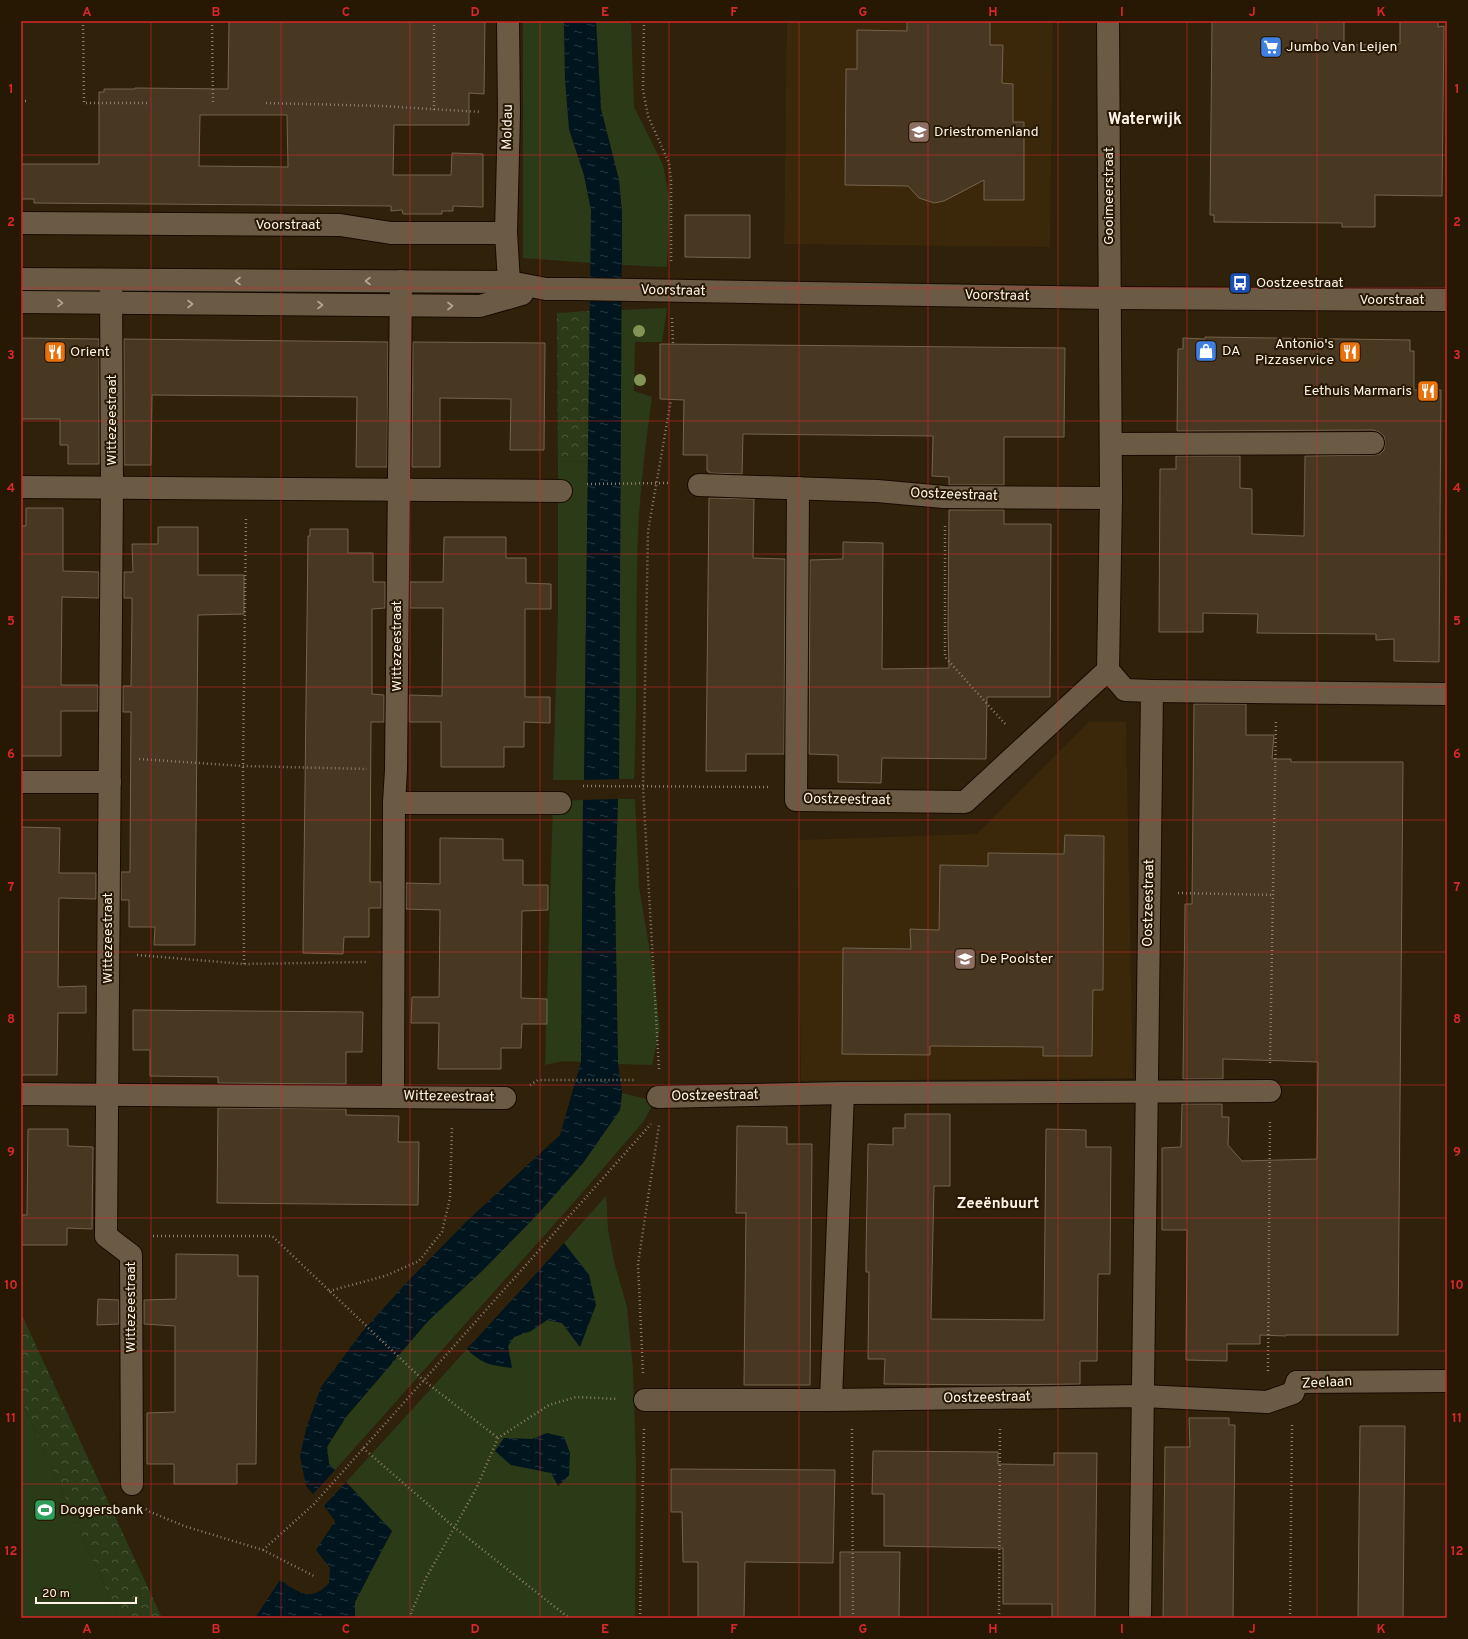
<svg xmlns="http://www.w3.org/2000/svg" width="1468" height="1639" font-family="Overpass,sans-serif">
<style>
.built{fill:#3b270a}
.grass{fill:#2b3a17;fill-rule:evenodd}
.forest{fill:url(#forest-crowns)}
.water{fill:url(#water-ripples)}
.building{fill:#483822;stroke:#75634c;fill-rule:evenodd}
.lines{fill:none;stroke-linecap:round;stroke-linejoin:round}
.pedestrian-casing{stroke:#180a00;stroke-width:24}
.minor-casing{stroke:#180a00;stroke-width:24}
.path{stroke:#8b7e6c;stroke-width:2.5;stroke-dasharray:1 3;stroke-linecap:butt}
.pedestrian{stroke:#6c5b44;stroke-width:22}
.minor{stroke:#6c5b44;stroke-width:22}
.tree{fill:#839356}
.oneway{stroke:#b5a795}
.grid{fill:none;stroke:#d62828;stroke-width:1;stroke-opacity:0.55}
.labels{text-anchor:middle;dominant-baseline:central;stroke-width:4;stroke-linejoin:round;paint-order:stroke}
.poi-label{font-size:14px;fill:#fef3e6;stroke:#261803;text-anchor:start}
.street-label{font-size:14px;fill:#fef3e6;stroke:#261803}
.neighbourhood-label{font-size:15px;font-weight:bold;fill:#fef3e6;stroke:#261803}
.quarter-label{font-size:16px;font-weight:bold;fill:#fef3e6;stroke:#261803}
.neatline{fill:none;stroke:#d62828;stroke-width:1.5}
.grid-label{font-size:13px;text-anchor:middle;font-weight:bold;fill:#d62828}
</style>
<defs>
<pattern id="forest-crowns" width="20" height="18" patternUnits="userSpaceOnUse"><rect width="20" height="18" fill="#2b3a17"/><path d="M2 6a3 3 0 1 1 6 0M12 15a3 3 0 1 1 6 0" fill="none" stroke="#4b5739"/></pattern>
<pattern id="water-ripples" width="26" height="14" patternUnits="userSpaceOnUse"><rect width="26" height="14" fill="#00151e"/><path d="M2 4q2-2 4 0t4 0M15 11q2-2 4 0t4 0" fill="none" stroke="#26383f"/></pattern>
</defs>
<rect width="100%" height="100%" fill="#30210b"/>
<g class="built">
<polygon points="787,21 1053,21 1050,247 784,244"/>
<polygon points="1089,722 1126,722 1133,1078 801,1081 797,840 977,834"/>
</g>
<g class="grass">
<polygon points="523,21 564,21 565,79 569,129 584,175 591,210 591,263 523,258"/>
<polygon points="596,21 631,21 634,107 663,165 670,202 667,267 622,265 622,213 619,180 601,109"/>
<path d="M 667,308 L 662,342 L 635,342 L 634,391 L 652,397 C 646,442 640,487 638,533 C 635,615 638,697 634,779 L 619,779 L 621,310 Z"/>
<polygon points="588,461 584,780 553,780 558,613 558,462"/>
<polygon points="618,799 635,799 639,887 654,976 660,1029 652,1065 618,1064 615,892"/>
<polygon points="583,800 581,1062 564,1061 545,1065 553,801"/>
<polygon points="622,1093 655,1101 643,1122 575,1201 335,1470 329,1464 327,1447 346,1417 428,1321 482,1271 536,1216 583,1163 620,1110"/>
<path d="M 606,1196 L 608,1229 L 615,1265 L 627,1307 L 633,1369 L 636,1464 L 635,1618 L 355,1618 L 355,1602 L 392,1531 L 346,1482 L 467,1349 L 472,1354 L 511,1368 L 507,1346 L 514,1337 L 531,1331 L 547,1320 L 562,1323 L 580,1347 L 589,1275 L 564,1243 ZM 504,1438 L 532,1439 L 569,1475 L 558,1486 L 552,1473 L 540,1470 Z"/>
<polygon points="21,1399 119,1618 21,1618"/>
</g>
<g class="forest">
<polygon points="590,311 588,461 558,462 557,313"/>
<polygon points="21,1313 162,1618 119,1618 21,1399"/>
</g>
<g class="water">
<polygon points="564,21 596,21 601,109 619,180 622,213 619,779 584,780 591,210 584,175 569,129 565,79"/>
<polygon points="618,799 615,892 618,1064 622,1093 620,1110 583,1163 536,1216 482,1271 428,1321 346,1417 327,1447 329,1464 335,1470 313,1494 306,1486 300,1456 306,1429 321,1387 362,1332 409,1280 468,1220 560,1135 581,1062 583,800"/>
<path d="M 564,1243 L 589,1275 L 596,1305 L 580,1347 L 562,1323 L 547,1320 L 531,1331 L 514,1337 L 508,1346 L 512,1368 C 491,1365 483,1365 467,1349 Z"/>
<polygon points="547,1433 564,1437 570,1453 569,1475 558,1486 551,1473 511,1465 495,1451 504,1438 532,1439"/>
<path d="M 346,1482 L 392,1531 L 355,1602 L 355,1618 L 255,1618 L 280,1580 C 298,1592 311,1603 329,1583 L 330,1568 L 316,1550 L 335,1521 L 324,1506 Z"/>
</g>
<g class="building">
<path d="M 229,21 L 485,21 L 484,94 L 469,93 L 469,125 L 394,125 L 393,175 L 451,175 L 452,153 L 483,154 L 483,207 L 453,206 L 453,211 L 442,211 L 442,214 L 403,214 L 402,210 L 391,211 L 391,206 L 34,203 L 34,199 L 21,199 L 21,164 L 99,164 L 99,92 L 104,92 L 104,89 L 135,89 L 135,88 L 228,89 ZM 200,115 L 287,115 L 288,167 L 199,166 Z"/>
<polygon points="907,21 990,21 990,45 1003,45 1002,83 1013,84 1013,122 1024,122 1024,200 984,200 984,180 944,201 934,203 919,198 908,186 845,185 846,69 857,69 857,30 907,31"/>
<polygon points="1212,21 1344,21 1344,45 1400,44 1400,21 1438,21 1438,27 1444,26 1442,196 1375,195 1375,227 1342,227 1342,223 1214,222 1214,215 1210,215"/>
<polygon points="685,215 750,215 750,258 685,257"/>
<polygon points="1205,337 1410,340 1410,351 1414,351 1414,390 1441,390 1439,662 1394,661 1394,639 1376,640 1376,634 1257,633 1258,614 1203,613 1203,632 1159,632 1160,469 1176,469 1176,456 1240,456 1240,488 1252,489 1252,534 1304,536 1305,456 1373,455 1380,454 1384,450 1385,443 1384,436 1379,432 1373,430 1177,431 1178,349 1183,349 1183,338 1205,339"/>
<polygon points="21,338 99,339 99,464 68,464 68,445 60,445 60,419 21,419"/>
<polygon points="124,339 388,342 387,467 356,467 357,397 267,396 152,395 151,465 124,465"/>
<polygon points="413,342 545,343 544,450 510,450 511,399 440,398 440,467 412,467"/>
<polygon points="660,344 1065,348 1064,437 1004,437 1004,485 949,485 949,477 932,476 933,436 743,434 742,474 709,473 709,471 707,471 707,455 683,455 684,400 660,399"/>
<polygon points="709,498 754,499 753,558 785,559 784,754 746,754 746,771 706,771"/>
<polygon points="26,508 63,508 63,571 99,572 99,598 62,597 61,685 98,685 98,711 61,711 61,756 21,756 21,526 26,526"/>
<polygon points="949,510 1004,510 1004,524 1051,524 1050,697 987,697 986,759 882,758 881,783 838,782 838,755 809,754 810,560 843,559 843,542 883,543 882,669 949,668 948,630"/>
<polygon points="158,527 198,527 198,575 244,575 244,614 198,615 195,945 154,945 155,927 129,927 129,900 121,900 121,872 130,872 131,712 123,712 123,686 131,686 132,613 132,598 124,598 124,572 133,572 132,544 158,544"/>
<polygon points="310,529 348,529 348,553 373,553 373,582 385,582 385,608 372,609 372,694 384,695 384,722 371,722 370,882 381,882 381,908 369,908 369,937 344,937 343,954 303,953 308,536 310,536"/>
<polygon points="444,537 506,537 506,558 526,558 526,583 551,584 551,609 525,609 525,697 550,697 550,723 524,722 524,747 504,747 504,767 441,767 441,722 409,722 409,695 442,696 443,608 410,608 410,582 443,582"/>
<polygon points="1194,704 1246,704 1246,735 1274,735 1272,759 1291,759 1291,762 1403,762 1398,1335 1286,1335 1286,1336 1260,1335 1260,1344 1227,1344 1227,1361 1186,1360 1187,1230 1162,1230 1162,1148 1181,1147 1182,1104 1222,1104 1222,1117 1229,1117 1228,1145 1242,1161 1317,1159 1318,1062 1223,1059 1223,1079 1183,1079 1185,904 1192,904"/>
<polygon points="21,827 60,828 59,873 96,873 96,899 59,898 58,987 86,986 86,1013 58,1013 57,1075 21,1075"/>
<polygon points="1065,835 1104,836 1103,990 1093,990 1092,1056 1043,1056 1043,1047 930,1046 930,1055 842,1054 843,948 911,949 910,929 939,930 940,865 988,866 988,853 1064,854"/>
<polygon points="440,838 503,839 503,860 523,860 523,885 548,885 548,910 522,911 521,998 547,999 547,1024 522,1024 521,1048 501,1048 501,1069 438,1069 439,1023 411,1023 412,997 439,997 440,910 406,909 406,883 440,884"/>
<polygon points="133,1010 363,1012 362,1052 346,1052 346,1084 218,1083 218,1077 150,1076 150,1050 133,1050"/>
<polygon points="218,1108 346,1109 346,1115 399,1116 398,1142 419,1142 418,1205 217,1203"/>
<polygon points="905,1114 950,1114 950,1186 934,1186 931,1319 1044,1320 1046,1129 1086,1130 1086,1147 1111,1147 1110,1274 1098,1274 1097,1361 1080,1361 1080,1384 995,1385 884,1384 885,1359 868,1359 869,1272 866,1272 866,1255 868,1144 893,1145 893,1128 905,1128"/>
<polygon points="737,1126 787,1127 787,1144 812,1144 810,1385 744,1385 746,1213 736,1213"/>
<polygon points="28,1129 68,1129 68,1146 93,1147 92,1229 67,1228 67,1245 21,1245 21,1215 27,1215"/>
<polygon points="176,1254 238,1255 238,1276 258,1276 256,1464 237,1464 237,1484 174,1484 174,1464 147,1464 147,1413 175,1412 175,1326 144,1324 144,1300 176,1299"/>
<polygon points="98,1299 119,1300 119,1324 97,1325"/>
<polygon points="1189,1418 1229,1418 1229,1425 1235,1425 1233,1618 1163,1618 1165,1447 1190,1447"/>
<polygon points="1360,1426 1405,1426 1403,1618 1358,1618"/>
<polygon points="873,1451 998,1452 998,1464 1054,1465 1054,1453 1097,1453 1095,1618 1052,1618 1052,1604 1003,1604 1003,1548 884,1546 884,1494 872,1494"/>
<polygon points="671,1469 835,1470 833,1563 745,1562 744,1618 698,1618 698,1562 683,1562 682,1512 671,1512"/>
<polygon points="840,1552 900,1552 899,1618 840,1618"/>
</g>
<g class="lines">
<g class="pedestrian-casing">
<g id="pedestrian">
<polyline points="506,233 509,113 508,21"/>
<polyline points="1267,1402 1293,1393 1297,1382"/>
</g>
</g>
<g class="minor-casing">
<g id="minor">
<polyline points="1108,21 1111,498 1108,670 1125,690 1152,691 1140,1618"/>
<polyline points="21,223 340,225 391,233 506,233 509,282 508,298"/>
<polyline points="21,279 509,282 546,289 575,289 1110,298 1447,300"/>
<polyline points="111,281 112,488 106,1236 131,1255 132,1484"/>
<polyline points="21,302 480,306 522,294"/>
<polyline points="1111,444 1373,443"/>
<polyline points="699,485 877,491 944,497 1111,498"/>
<polyline points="21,487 561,491"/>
<polyline points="798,488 796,800 965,802 1108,670"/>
<polyline points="1152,691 1447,694"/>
<polyline points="21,782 110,782"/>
<polyline points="394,803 560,803"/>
<polyline points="21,1094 505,1098"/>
<polyline points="393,1097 394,803 396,770 401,281"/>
<polyline points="658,1097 843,1093 1270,1091"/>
<polyline points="1297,1382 1447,1381"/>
<polyline points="645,1400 831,1400 1143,1396 1267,1402"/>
<polyline points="831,1400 843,1093"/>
</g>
</g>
<g class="path">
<polyline points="83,21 84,103 147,103"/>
<polyline points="212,21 213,103"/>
<polyline points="644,21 643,90 648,116 669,163 671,180 671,261"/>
<polyline points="21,101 26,101"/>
<polyline points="266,103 382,106 481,112"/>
<polyline points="434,110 434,21"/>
<polyline points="672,318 673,344"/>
<polyline points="587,484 670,483"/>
<polyline points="945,526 945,657 1007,726"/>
<polyline points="139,759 243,766 367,769"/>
<polyline points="583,786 768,787"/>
<polyline points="1178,893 1273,895"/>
<polyline points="137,955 244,964 366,962"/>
<polyline points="244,964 243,766 246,517"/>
<polyline points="1270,1063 1276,720"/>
<polyline points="659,1069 643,787 648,531 671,400"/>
<polyline points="530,1085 538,1080 636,1080"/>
<polyline points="153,1236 272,1236 423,1380 498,1438"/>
<polyline points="329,1291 385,1276 419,1261 442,1232 450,1198 452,1126"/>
<polyline points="1268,1371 1270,1120"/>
<polyline points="643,1373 638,1264 659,1125"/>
<polyline points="852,1429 853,1618"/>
<polyline points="363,1448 454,1527 569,1618"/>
<polyline points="146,1509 148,1511 184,1526 263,1550 314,1576"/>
<polyline points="263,1550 314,1504 651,1124"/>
<polyline points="412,1618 411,1613 426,1578 476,1489 498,1438 549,1405 576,1397 618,1399"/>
<polyline points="640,1618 644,1427"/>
<polyline points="999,1618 1000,1426"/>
<polyline points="1290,1618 1292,1424"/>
</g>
<use href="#pedestrian" class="pedestrian"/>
<use href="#minor" class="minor"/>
</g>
<g class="tree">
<circle cx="639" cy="331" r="6"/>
<circle cx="640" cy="380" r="6"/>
</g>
<defs><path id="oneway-chevron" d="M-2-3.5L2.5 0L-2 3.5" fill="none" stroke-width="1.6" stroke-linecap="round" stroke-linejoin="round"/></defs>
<g class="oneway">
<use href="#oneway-chevron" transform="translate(238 281) rotate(-180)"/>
<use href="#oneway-chevron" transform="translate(368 281) rotate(-180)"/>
<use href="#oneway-chevron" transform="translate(60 303) rotate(1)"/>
<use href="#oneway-chevron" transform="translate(190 304)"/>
<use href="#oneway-chevron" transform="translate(320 305)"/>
<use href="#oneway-chevron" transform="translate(450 306)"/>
</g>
<path class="grid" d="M 151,21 L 151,1618M 281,21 L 281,1618M 410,21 L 410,1618M 540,21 L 540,1618M 669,21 L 669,1618M 799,21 L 799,1618M 928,21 L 928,1618M 1058,21 L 1058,1618M 1187,21 L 1187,1618M 1317,21 L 1317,1618M 21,155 L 1447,155M 21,288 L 1447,288M 21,421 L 1447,421M 21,554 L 1447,554M 21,687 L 1447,687M 21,820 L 1447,820M 21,952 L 1447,952M 21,1085 L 1447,1085M 21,1218 L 1447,1218M 21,1351 L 1447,1351M 21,1484 L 1447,1484"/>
<defs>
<g id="supermarket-square" transform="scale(1.15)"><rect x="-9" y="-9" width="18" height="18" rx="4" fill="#3f7fe0" stroke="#261803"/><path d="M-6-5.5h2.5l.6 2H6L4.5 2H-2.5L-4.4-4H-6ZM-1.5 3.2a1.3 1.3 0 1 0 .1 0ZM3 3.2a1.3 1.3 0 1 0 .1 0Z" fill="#fff"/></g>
<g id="school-square" transform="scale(1.15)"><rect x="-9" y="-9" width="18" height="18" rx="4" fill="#8d6e63" stroke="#261803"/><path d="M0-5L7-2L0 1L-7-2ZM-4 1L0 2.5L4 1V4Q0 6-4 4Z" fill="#fff"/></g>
<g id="bus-square" transform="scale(1.15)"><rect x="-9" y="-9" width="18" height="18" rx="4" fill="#1a4fb4" stroke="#261803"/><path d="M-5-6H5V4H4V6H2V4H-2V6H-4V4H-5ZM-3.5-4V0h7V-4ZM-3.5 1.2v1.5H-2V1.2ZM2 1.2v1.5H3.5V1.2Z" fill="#fff"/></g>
<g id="shop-square" transform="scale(1.15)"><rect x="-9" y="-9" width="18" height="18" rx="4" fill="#3f7fe0" stroke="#261803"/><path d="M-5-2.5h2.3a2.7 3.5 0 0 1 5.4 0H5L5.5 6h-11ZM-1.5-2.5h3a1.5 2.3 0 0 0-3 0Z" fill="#fff"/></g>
<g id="restaurant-square" transform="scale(1.15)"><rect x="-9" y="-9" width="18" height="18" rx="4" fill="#e8710a" stroke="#261803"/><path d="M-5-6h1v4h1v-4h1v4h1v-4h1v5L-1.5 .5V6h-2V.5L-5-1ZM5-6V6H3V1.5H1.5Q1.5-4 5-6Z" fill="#fff"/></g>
<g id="stadium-square" transform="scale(1.15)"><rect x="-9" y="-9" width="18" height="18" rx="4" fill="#2e9e5b" stroke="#261803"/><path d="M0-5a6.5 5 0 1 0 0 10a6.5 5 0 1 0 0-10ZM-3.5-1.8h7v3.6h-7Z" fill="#fff"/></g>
</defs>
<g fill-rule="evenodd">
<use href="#supermarket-square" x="1271" y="47"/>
<use href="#school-square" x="919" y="132"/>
<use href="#bus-square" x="1240" y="283"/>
<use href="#shop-square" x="1206" y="351"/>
<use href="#restaurant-square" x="55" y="352"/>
<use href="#restaurant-square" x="1350" y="352"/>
<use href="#restaurant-square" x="1428" y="391"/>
<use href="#school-square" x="965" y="959"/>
<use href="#stadium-square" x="45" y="1510"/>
</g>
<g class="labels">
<g class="poi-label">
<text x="1286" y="47">Jumbo Van Leijen</text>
<text x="934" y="132">Driestromenland</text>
<text x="1256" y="283">Oostzeestraat</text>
<text x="1334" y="344" text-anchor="end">Antonio's<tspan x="1334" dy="16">Pizzaservice</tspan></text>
<text x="1222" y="351">DA</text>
<text x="70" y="352">Orient</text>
<text x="1412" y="391" text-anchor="end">Eethuis Marmaris</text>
<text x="980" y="959">De Poolster</text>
<text x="60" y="1510">Doggersbank</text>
</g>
<g class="street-label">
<text transform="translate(508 127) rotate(-89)">Moldau</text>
<text transform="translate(1109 196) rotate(-90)">Gooimeerstraat</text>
<text x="288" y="225">Voorstraat</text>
<text transform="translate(673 291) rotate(1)">Voorstraat</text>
<text transform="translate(997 296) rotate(1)">Voorstraat</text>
<text x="1392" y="300">Voorstraat</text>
<text transform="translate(112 420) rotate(-90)">Wittezeestraat</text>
<text transform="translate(954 495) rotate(2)">Oostzeestraat</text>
<text transform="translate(397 646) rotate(-90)">Wittezeestraat</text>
<text transform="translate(847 800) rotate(1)">Oostzeestraat</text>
<text transform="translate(1149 903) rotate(-89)">Oostzeestraat</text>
<text transform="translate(108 938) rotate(-90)">Wittezeestraat</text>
<text transform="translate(715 1096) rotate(-1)">Oostzeestraat</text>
<text transform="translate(449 1097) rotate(1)">Wittezeestraat</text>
<text transform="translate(131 1307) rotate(-90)">Wittezeestraat</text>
<text transform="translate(1327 1383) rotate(-3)">Zeelaan</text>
<text transform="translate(987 1398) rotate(-1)">Oostzeestraat</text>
</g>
<g class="neighbourhood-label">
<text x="998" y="1204">Zeeënbuurt</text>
</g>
<g class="quarter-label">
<text x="1145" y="120">Waterwijk</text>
</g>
</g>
<rect width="1468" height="1639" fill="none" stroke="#261803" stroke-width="44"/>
<path d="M36 1597v6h100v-6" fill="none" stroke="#fef3e6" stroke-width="2"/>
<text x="42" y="1597" font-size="12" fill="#fef3e6" stroke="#261803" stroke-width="3" paint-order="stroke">20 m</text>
<rect x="22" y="22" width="1424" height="1595" class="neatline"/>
<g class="grid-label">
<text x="87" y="16">A</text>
<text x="216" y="16">B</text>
<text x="346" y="16">C</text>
<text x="475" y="16">D</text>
<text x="605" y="16">E</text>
<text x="734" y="16">F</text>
<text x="863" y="16">G</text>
<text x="993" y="16">H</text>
<text x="1122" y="16">I</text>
<text x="1252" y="16">J</text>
<text x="1381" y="16">K</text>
<text x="11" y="93">1</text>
<text x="1457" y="93">1</text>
<text x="11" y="226">2</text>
<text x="1457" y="226">2</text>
<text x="11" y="359">3</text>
<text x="1457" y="359">3</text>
<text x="11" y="492">4</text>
<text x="1457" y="492">4</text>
<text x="11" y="625">5</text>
<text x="1457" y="625">5</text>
<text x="11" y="758">6</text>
<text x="1457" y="758">6</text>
<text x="11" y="891">7</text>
<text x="1457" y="891">7</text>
<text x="11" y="1023">8</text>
<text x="1457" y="1023">8</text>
<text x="11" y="1156">9</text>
<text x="1457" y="1156">9</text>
<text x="11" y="1289">10</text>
<text x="1457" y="1289">10</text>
<text x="11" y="1422">11</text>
<text x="1457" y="1422">11</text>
<text x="11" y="1555">12</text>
<text x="1457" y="1555">12</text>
<text x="87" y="1633">A</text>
<text x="216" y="1633">B</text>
<text x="346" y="1633">C</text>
<text x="475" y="1633">D</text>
<text x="605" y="1633">E</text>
<text x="734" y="1633">F</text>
<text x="863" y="1633">G</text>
<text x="993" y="1633">H</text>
<text x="1122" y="1633">I</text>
<text x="1252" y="1633">J</text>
<text x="1381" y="1633">K</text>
</g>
</svg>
